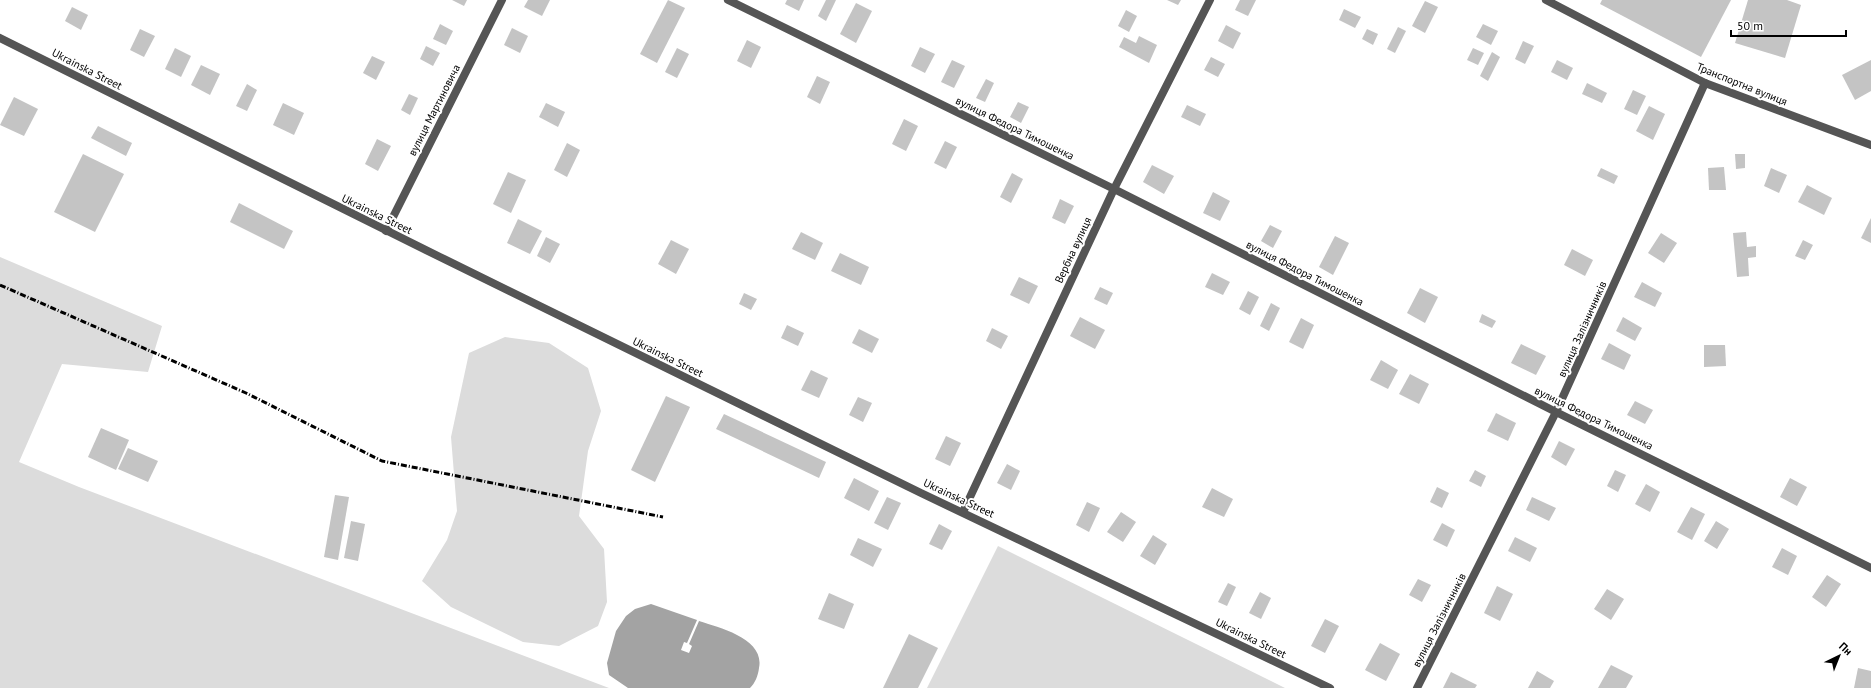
<svg xmlns="http://www.w3.org/2000/svg" width="1871" height="688" font-family="'PT Sans',sans-serif">
<style>
.green{fill:#dcdcdc}
.water{fill:#a3a3a3}
.building{fill:#c4c4c4}
.lines{fill:none;stroke-linecap:round;stroke-linejoin:round}
.minor{stroke:#555;stroke-width:8}
.rail{stroke:#000;stroke-width:3;stroke-dasharray:6 2 1 2;stroke-linecap:butt}
.labels{text-anchor:middle;dominant-baseline:central;stroke-width:4;stroke-linejoin:round;paint-order:stroke}
.street-label{font-size:11px;fill:#000;stroke:#fff}
</style>
<rect width="100%" height="100%" fill="#fff"/>
<g class="green">
<polygon points="0,257 162,326 148,372 62,364 19,462 79,487 609,688 0,688"/>
<polygon points="505,337 549,343 588,368 601,411 588,451 579,516 604,549 607,602 598,626 559,646 523,642 451,607 422,581 447,540 457,511 451,437 469,353"/>
<polygon points="998,546 1285,688 927,688"/>
</g>
<path class="water" d="M 651,604 L 697,620 L 687,643 L 684,642 L 681,650 L 689,653 L 692,646 L 689,644 L 699,621 C 721,628 765,639 759,668 C 758,676 755,683 750,688 L 628,688 L 609,675 L 607,663 L 616,631 L 626,616 L 635,609 Z"/>
<g class="building">
<polygon points="452,0 467,0 464,6"/>
<polygon points="528,0 550,0 542,16 524,7"/>
<polygon points="668,0 685,8 657,63 640,54"/>
<polygon points="787,0 804,0 799,11 785,4"/>
<polygon points="826,0 836,0 826,21 818,16"/>
<polygon points="1167,0 1181,0 1178,5"/>
<polygon points="1240,0 1256,0 1248,16 1235,10"/>
<polygon points="1602,0 1731,0 1701,57 1600,4"/>
<polygon points="1748,0 1787,0 1801,5 1785,58 1735,43"/>
<polygon points="1425,1 1438,7 1425,33 1412,26"/>
<polygon points="856,3 872,11 856,43 840,34"/>
<polygon points="72,7 88,15 81,30 65,21"/>
<polygon points="1344,9 1361,17 1355,28 1339,20"/>
<polygon points="1126,10 1137,16 1129,32 1118,26"/>
<polygon points="440,24 453,31 446,45 433,39"/>
<polygon points="1483,24 1498,31 1491,45 1476,37"/>
<polygon points="1226,25 1241,33 1233,49 1218,41"/>
<polygon points="1398,27 1406,31 1395,53 1387,49"/>
<polygon points="512,28 528,36 520,53 504,45"/>
<polygon points="140,29 155,36 144,57 130,50"/>
<polygon points="1367,29 1378,34 1373,45 1362,39"/>
<polygon points="1139,36 1157,45 1149,63 1119,47 1124,37 1136,43"/>
<polygon points="747,40 761,47 751,68 737,61"/>
<polygon points="1523,41 1534,46 1525,64 1515,59"/>
<polygon points="426,46 440,53 433,66 420,59"/>
<polygon points="920,47 935,54 925,73 911,66"/>
<polygon points="175,48 191,56 181,77 165,69"/>
<polygon points="677,48 689,54 677,78 665,72"/>
<polygon points="1473,48 1484,53 1478,65 1467,60"/>
<polygon points="1492,52 1500,57 1488,81 1480,76"/>
<polygon points="372,56 385,62 376,80 363,73"/>
<polygon points="1211,57 1225,64 1218,77 1204,70"/>
<polygon points="952,60 965,66 954,88 941,82"/>
<polygon points="1557,60 1573,68 1567,80 1551,72"/>
<polygon points="1871,60 1871,91 1855,100 1842,75"/>
<polygon points="201,65 220,74 210,95 191,85"/>
<polygon points="817,76 830,82 820,104 807,97"/>
<polygon points="986,79 994,83 985,102 976,98"/>
<polygon points="1587,83 1607,93 1602,103 1582,94"/>
<polygon points="247,84 257,90 247,111 236,106"/>
<polygon points="1633,90 1646,96 1637,115 1624,109"/>
<polygon points="409,94 418,98 410,115 401,110"/>
<polygon points="14,97 38,109 24,136 0,125"/>
<polygon points="1018,102 1029,107 1021,123 1010,117"/>
<polygon points="283,103 304,113 294,135 273,125"/>
<polygon points="546,103 565,112 558,127 539,117"/>
<polygon points="1187,105 1206,114 1200,126 1181,117"/>
<polygon points="1649,106 1665,114 1653,140 1636,131"/>
<polygon points="904,119 918,126 906,151 892,144"/>
<polygon points="98,126 132,143 126,156 91,138"/>
<polygon points="377,139 391,146 378,171 365,164"/>
<polygon points="945,141 957,147 946,169 934,163"/>
<polygon points="567,143 580,150 567,177 554,170"/>
<polygon points="83,154 124,174 95,232 54,212"/>
<polygon points="1735,154 1745,154 1745,168 1736,169"/>
<polygon points="1152,165 1174,176 1164,194 1143,182"/>
<polygon points="1724,167 1726,190 1709,190 1708,168"/>
<polygon points="1601,168 1618,176 1614,184 1597,176"/>
<polygon points="1771,168 1787,175 1779,193 1764,186"/>
<polygon points="508,172 526,180 511,213 493,204"/>
<polygon points="1012,173 1023,179 1011,203 1000,197"/>
<polygon points="1807,185 1832,198 1824,215 1798,202"/>
<polygon points="1213,192 1230,201 1220,221 1203,213"/>
<polygon points="1060,199 1074,206 1065,224 1052,218"/>
<polygon points="239,203 293,231 284,249 230,222"/>
<polygon points="1871,218 1871,243 1861,238"/>
<polygon points="518,219 542,231 530,254 507,243"/>
<polygon points="1270,225 1282,231 1273,248 1261,241"/>
<polygon points="801,232 823,243 815,260 792,249"/>
<polygon points="1746,232 1747,247 1756,246 1756,257 1748,258 1749,276 1737,277 1733,233"/>
<polygon points="1661,233 1677,243 1664,263 1648,253"/>
<polygon points="1335,236 1349,243 1333,275 1319,267"/>
<polygon points="546,237 560,244 550,263 537,256"/>
<polygon points="671,240 689,249 676,274 658,264"/>
<polygon points="1803,240 1813,245 1805,260 1795,256"/>
<polygon points="1572,249 1593,260 1585,276 1564,265"/>
<polygon points="840,253 869,267 861,285 831,271"/>
<polygon points="1212,273 1230,282 1223,295 1205,287"/>
<polygon points="1019,277 1038,286 1029,304 1010,295"/>
<polygon points="1642,282 1662,293 1655,307 1634,297"/>
<polygon points="1100,287 1113,293 1107,305 1094,299"/>
<polygon points="1420,288 1438,297 1425,323 1407,313"/>
<polygon points="1248,291 1259,297 1250,315 1239,309"/>
<polygon points="744,293 757,299 751,310 739,304"/>
<polygon points="1271,303 1280,308 1269,331 1260,326"/>
<polygon points="1482,314 1496,321 1492,328 1479,322"/>
<polygon points="1080,317 1105,330 1095,349 1070,336"/>
<polygon points="1623,317 1642,328 1635,341 1616,331"/>
<polygon points="1301,318 1314,325 1303,349 1289,342"/>
<polygon points="787,325 804,333 798,346 781,338"/>
<polygon points="992,328 1008,336 1001,349 986,341"/>
<polygon points="859,329 879,339 872,353 852,343"/>
<polygon points="1609,343 1631,355 1624,370 1601,359"/>
<polygon points="1521,344 1546,356 1536,375 1511,363"/>
<polygon points="1704,345 1725,345 1726,366 1704,367"/>
<polygon points="1381,360 1398,370 1388,389 1370,380"/>
<polygon points="811,370 828,378 819,398 801,390"/>
<polygon points="1410,374 1429,384 1419,404 1399,394"/>
<polygon points="666,396 690,407 655,482 631,470"/>
<polygon points="858,397 872,403 863,422 849,415"/>
<polygon points="1635,401 1653,410 1645,424 1627,415"/>
<polygon points="1496,413 1516,423 1508,441 1487,431"/>
<polygon points="724,414 826,462 819,478 716,429"/>
<polygon points="101,428 129,440 116,470 88,457"/>
<polygon points="946,436 961,443 950,466 935,459"/>
<polygon points="1559,441 1575,449 1566,466 1551,457"/>
<polygon points="128,448 158,461 148,482 118,469"/>
<polygon points="1007,464 1020,471 1011,490 997,483"/>
<polygon points="1475,470 1486,476 1481,487 1469,481"/>
<polygon points="1615,470 1626,475 1618,492 1607,486"/>
<polygon points="854,478 879,491 869,511 844,498"/>
<polygon points="1790,478 1807,487 1797,506 1780,497"/>
<polygon points="1646,484 1660,492 1650,512 1635,504"/>
<polygon points="1437,487 1449,493 1442,508 1430,502"/>
<polygon points="1212,488 1233,499 1224,517 1202,507"/>
<polygon points="335,495 349,497 338,560 324,557"/>
<polygon points="887,497 901,503 888,530 874,523"/>
<polygon points="1532,497 1556,508 1549,521 1526,510"/>
<polygon points="1087,502 1100,508 1089,532 1076,525"/>
<polygon points="1691,507 1705,514 1692,540 1677,532"/>
<polygon points="1121,512 1136,522 1123,542 1107,532"/>
<polygon points="351,521 365,524 358,561 344,558"/>
<polygon points="1716,521 1729,529 1717,549 1704,541"/>
<polygon points="1442,523 1455,530 1447,547 1433,540"/>
<polygon points="939,524 952,531 942,550 929,544"/>
<polygon points="1153,535 1167,544 1155,565 1140,556"/>
<polygon points="1515,537 1537,548 1530,562 1508,551"/>
<polygon points="858,538 882,549 873,567 850,555"/>
<polygon points="1782,548 1797,556 1788,575 1772,567"/>
<polygon points="1827,575 1841,584 1826,607 1812,597"/>
<polygon points="1418,579 1431,585 1422,602 1409,595"/>
<polygon points="1228,583 1236,587 1227,606 1218,602"/>
<polygon points="1497,586 1513,594 1500,621 1484,613"/>
<polygon points="1607,589 1624,599 1611,620 1594,609"/>
<polygon points="1260,592 1271,598 1261,619 1249,613"/>
<polygon points="829,593 854,604 844,629 818,619"/>
<polygon points="1325,619 1339,626 1325,653 1311,646"/>
<polygon points="909,634 938,648 918,688 883,688"/>
<polygon points="1380,643 1400,654 1386,681 1365,670"/>
<polygon points="1611,665 1633,676 1626,688 1598,688"/>
<polygon points="1858,668 1871,671 1871,688 1854,688"/>
<polygon points="1537,671 1554,681 1550,688 1528,688"/>
<polygon points="1451,672 1477,685 1475,688 1443,688"/>
</g>
<g class="lines">
<g class="minor">
<polyline points="728,0 1114,189 1556,412 1871,568"/>
<polyline points="1546,0 1705,83 1871,145"/>
<polyline points="0,38 440,257 921,493 1330,688"/>
<polyline points="386,231 502,0"/>
<polyline points="963,512 1114,189 1210,0"/>
<polyline points="1417,688 1556,412 1705,83"/>
</g>
<polyline class="rail" points="0,285 246,393 382,461 663,517"/>
</g>
<g class="labels">
<g class="street-label">
<text transform="translate(87 69) rotate(27)">Ukrainska Street</text>
<text transform="translate(1742 84) rotate(22)">Транспортна вулиця</text>
<text transform="translate(434 110) rotate(-63)">вулиця Мартиновича</text>
<text transform="translate(1015 128) rotate(26)">вулиця Федора Тимошенка</text>
<text transform="translate(377 214) rotate(26)">Ukrainska Street</text>
<text transform="translate(1073 250) rotate(-65)">Вербна вулиця</text>
<text transform="translate(1305 273) rotate(27)">вулиця Федора Тимошенка</text>
<text transform="translate(1582 329) rotate(-66)">вулиця Залізничників</text>
<text transform="translate(668 357) rotate(26)">Ukrainska Street</text>
<text transform="translate(1594 418) rotate(26)">вулиця Федора Тимошенка</text>
<text transform="translate(959 498) rotate(25)">Ukrainska Street</text>
<text transform="translate(1439 620) rotate(-63)">вулиця Залізничників</text>
<text transform="translate(1251 638) rotate(26)">Ukrainska Street</text>
</g>
</g>
<g transform="translate(1839 656) rotate(43)" stroke="#ffffff" stroke-width="3" paint-order="stroke">
<path d="M0-3L7 15L0 10L-7 15Z" fill="#000000"/>
<text y="-6" font-size="11" font-weight="bold" text-anchor="middle" fill="#000000">Пн</text>
</g>
<path d="M1731 30v6h115v-6" fill="none" stroke="#000000" stroke-width="2"/>
<text x="1737" y="30" font-size="12" fill="#000000" stroke="#ffffff" stroke-width="3" paint-order="stroke">50 m</text>
</svg>
